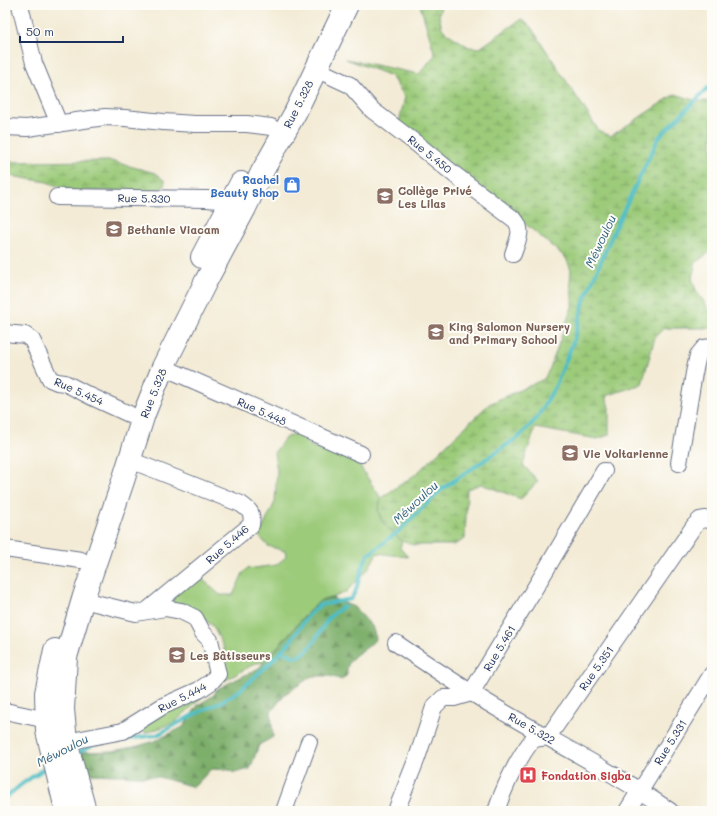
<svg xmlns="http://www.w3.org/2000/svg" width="717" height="816" font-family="Mali,sans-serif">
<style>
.grass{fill:#9ccb7a;stroke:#5c7d6c}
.forest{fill:url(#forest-firs);stroke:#4c6f64}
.wetland{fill:url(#wetland-marsh);stroke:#5c7d6c}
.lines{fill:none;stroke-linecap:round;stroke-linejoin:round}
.stream{stroke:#4ebdc5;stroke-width:4}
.minor-casing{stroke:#677188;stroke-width:18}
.secondary-casing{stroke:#677188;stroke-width:24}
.minor{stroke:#fff;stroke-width:16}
.secondary{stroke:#fff;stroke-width:22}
.labels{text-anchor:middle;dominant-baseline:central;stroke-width:4;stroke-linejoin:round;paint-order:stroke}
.street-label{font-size:11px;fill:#1b2f5e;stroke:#fdfcf7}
.shop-label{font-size:11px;font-weight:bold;fill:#366cbe;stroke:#fdfcf7;text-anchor:end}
.education-label{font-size:11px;font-weight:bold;fill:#785e54;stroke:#fdfcf7;text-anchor:start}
.health-label{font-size:11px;font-weight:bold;fill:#be3a42;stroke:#fdfcf7;text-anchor:start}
.water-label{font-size:12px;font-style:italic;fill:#2d6182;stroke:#fdfcf7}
</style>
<defs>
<pattern id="forest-firs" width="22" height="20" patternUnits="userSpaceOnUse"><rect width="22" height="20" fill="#7daf6a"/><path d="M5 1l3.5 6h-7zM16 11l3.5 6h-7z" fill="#668f5a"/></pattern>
<pattern id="wetland-marsh" width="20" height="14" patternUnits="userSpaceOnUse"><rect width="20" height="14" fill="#9ccb7a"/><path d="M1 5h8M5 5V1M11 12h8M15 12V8" fill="none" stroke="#7ea567"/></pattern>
</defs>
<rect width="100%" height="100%" fill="#fdfcf7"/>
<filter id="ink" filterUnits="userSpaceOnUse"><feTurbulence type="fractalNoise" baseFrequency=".025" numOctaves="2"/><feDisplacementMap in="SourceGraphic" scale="8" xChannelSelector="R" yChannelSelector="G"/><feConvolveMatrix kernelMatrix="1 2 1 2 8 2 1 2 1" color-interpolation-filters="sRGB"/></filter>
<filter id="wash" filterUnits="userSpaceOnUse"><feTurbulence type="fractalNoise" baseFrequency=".012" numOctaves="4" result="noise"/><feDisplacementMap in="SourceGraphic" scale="16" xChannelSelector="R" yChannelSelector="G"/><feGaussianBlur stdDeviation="0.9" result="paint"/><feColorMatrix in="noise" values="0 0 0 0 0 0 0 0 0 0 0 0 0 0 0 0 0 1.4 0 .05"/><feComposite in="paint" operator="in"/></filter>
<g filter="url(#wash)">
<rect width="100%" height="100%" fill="#f3ebd5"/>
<path class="grass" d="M 297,433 L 311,446 L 355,459 L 381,498 L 378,511 L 383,523 L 402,541 L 400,548 L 408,557 L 377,553 L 368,569 L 346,592 L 332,598 L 267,662 L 256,663 L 212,688 L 174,723 L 145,733 L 142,728 L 224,669 L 224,648 L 213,626 L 183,603 L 171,605 C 178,584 183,586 202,579 L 220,595 L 233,595 L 243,573 L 247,569 L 276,565 L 286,557 L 285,551 L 268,546 L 259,536 L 275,502 L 277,470 L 274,453 L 285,438 Z"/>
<path class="forest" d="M 332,598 L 354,607 L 372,626 L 376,638 C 367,653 345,653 347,675 L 342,680 L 330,676 L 312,676 L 285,694 L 271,712 L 273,737 L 259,745 L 250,769 L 234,773 L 229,770 L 211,769 L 194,787 L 159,777 L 92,774 L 74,768 L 71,761 L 81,752 L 113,751 L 138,746 L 155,741 L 183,727 L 198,705 L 214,695 L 217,689 L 259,668 L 307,613 L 321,600 Z"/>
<g class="wetland">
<polygon points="420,5 441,5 439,16 442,28 447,33 469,47 480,48 521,19 531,27 599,131 611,136 675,94 697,101 712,101 712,251 696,262 692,278 696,290 712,314 712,328 664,328 655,337 642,384 606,396 609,408 609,435 597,439 535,428 523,465 538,481 521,499 481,484 467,489 465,539 454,545 414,545 402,541 383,523 378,511 381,498 416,474 489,404 544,379 550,368 572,307 572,295 570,282 571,270 566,258 510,211 398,126 405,97 391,76 346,59 419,74 435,55"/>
<polygon points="111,161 155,173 165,181 164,187 153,191 71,191 47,182 5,175 5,162"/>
</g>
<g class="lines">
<g class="stream">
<path d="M 284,652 L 295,657 C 312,654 319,630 329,618 C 333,613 339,610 344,606"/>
<polyline points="119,740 157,735 191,716 219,703 239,691 269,664 290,642 308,616 320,605 351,599 356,590 363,565 368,555 399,531 442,489 520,436 537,418 556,385 574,340 584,301 616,226 659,137 712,84"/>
<polyline points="76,753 97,743"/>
<polyline points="5,798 22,784 48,766"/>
</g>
</g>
</g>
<g filter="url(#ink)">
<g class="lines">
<g class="minor-casing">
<g id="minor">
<polyline points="20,5 34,63 59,124"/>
<path d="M 316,69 L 350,85 L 372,110 L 417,144 L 455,175 L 515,220 C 524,231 517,241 513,254"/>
<polyline points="5,127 27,128 105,117 125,118 163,122 195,124 247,124 271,127"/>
<polyline points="57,197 207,199 231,201"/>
<polyline points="5,333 25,335 32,340 50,379 57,382 65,383 90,396 129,414"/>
<polyline points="163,367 361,454"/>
<path d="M 130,460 L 241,504 C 250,511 253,512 251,525 L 149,609"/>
<polyline points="679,463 694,373 698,355 704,348 712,347"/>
<polyline points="5,549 81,560"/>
<path d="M 396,643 C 421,660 446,677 472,693 C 537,734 607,767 670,811"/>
<polyline points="5,711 47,720"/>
<polyline points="66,742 123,731 163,706 199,690 211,682 218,674 210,640 203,633 195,618 181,611 165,608 136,613 83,600"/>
<polyline points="284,811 309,742"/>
<polyline points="396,811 417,758 434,707 443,698 454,698 471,693 544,573 604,471"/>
<path d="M 496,811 C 505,785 516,761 533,739 L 548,737 L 694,526 L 700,520 L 706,519 L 712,521"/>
<polyline points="627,811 712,674"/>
</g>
</g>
<g class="secondary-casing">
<g id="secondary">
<polyline points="202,257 241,183"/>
<polyline points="55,650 46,693 47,731 64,801 68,811"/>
<polyline points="85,811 66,742 63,709 66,657 84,596 123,481 144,414 163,367 206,281 245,208 262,172 295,113 347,5"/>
</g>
</g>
<use href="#minor" class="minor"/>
<use href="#secondary" class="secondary"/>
</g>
</g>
<defs>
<g id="shop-square" transform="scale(0.9)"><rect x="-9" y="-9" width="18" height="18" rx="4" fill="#3f7fe0" stroke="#fdfcf7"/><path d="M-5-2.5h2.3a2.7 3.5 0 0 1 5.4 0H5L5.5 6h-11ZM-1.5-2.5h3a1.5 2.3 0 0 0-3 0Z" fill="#fff"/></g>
<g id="school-square" transform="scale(0.9)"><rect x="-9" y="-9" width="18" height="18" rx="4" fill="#8d6e63" stroke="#fdfcf7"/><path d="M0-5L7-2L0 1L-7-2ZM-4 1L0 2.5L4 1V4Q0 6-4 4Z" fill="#fff"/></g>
<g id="hospital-square" transform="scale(0.9)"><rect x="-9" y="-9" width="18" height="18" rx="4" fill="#e0444e" stroke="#fdfcf7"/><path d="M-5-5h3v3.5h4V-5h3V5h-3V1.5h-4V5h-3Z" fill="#fff"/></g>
</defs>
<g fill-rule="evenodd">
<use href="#shop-square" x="292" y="185"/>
<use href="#school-square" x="385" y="196"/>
<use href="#school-square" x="114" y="229"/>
<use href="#school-square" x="436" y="332"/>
<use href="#school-square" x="570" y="453"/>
<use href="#school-square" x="177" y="655"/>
<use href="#hospital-square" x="528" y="775"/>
</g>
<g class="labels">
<g class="street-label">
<text transform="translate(298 104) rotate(-63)">Rue 5.328</text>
<text transform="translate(430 154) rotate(39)">Rue 5.450</text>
<text transform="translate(144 198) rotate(1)">Rue 5.330</text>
<text transform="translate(79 391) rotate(24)">Rue 5.454</text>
<text transform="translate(153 393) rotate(-68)">Rue 5.328</text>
<text transform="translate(262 411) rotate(24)">Rue 5.448</text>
<text transform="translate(227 544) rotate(-41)">Rue 5.446</text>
<text transform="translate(499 648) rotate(-59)">Rue 5.461</text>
<text transform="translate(596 668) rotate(-55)">Rue 5.351</text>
<text transform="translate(182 697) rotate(-27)">Rue 5.444</text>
<text transform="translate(532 728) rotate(30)">Rue 5.322</text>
<text transform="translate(670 742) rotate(-58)">Rue 5.331</text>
</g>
<g class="shop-label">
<text x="279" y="179">Rachel<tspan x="279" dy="13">Beauty Shop</tspan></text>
</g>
<g class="education-label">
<text x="398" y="190">Collège Privé<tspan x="398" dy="13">Les Lilas</tspan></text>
<text x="127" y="229">Bethanie Viacam</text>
<text x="449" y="326">King Salomon Nursery<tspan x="449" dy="13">and Primary School</tspan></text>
<text x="583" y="453">Vie Voltarienne</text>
<text x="190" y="655">Les Bâtisseurs</text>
</g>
<g class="health-label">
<text x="541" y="775">Fondation Sigba</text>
</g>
<g class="water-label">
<text transform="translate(600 241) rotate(-65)">Méwoulou</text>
<text transform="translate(415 502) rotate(-43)">Méwoulou</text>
<text transform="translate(62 750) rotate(-27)">Méwoulou</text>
</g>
</g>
<rect width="717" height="816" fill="none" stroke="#fdfcf7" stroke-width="20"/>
<path d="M20 36v6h103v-6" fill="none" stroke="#1b2f5e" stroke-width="2"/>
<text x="26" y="36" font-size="12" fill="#1b2f5e" stroke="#fdfcf7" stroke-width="3" paint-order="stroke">50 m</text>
</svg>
